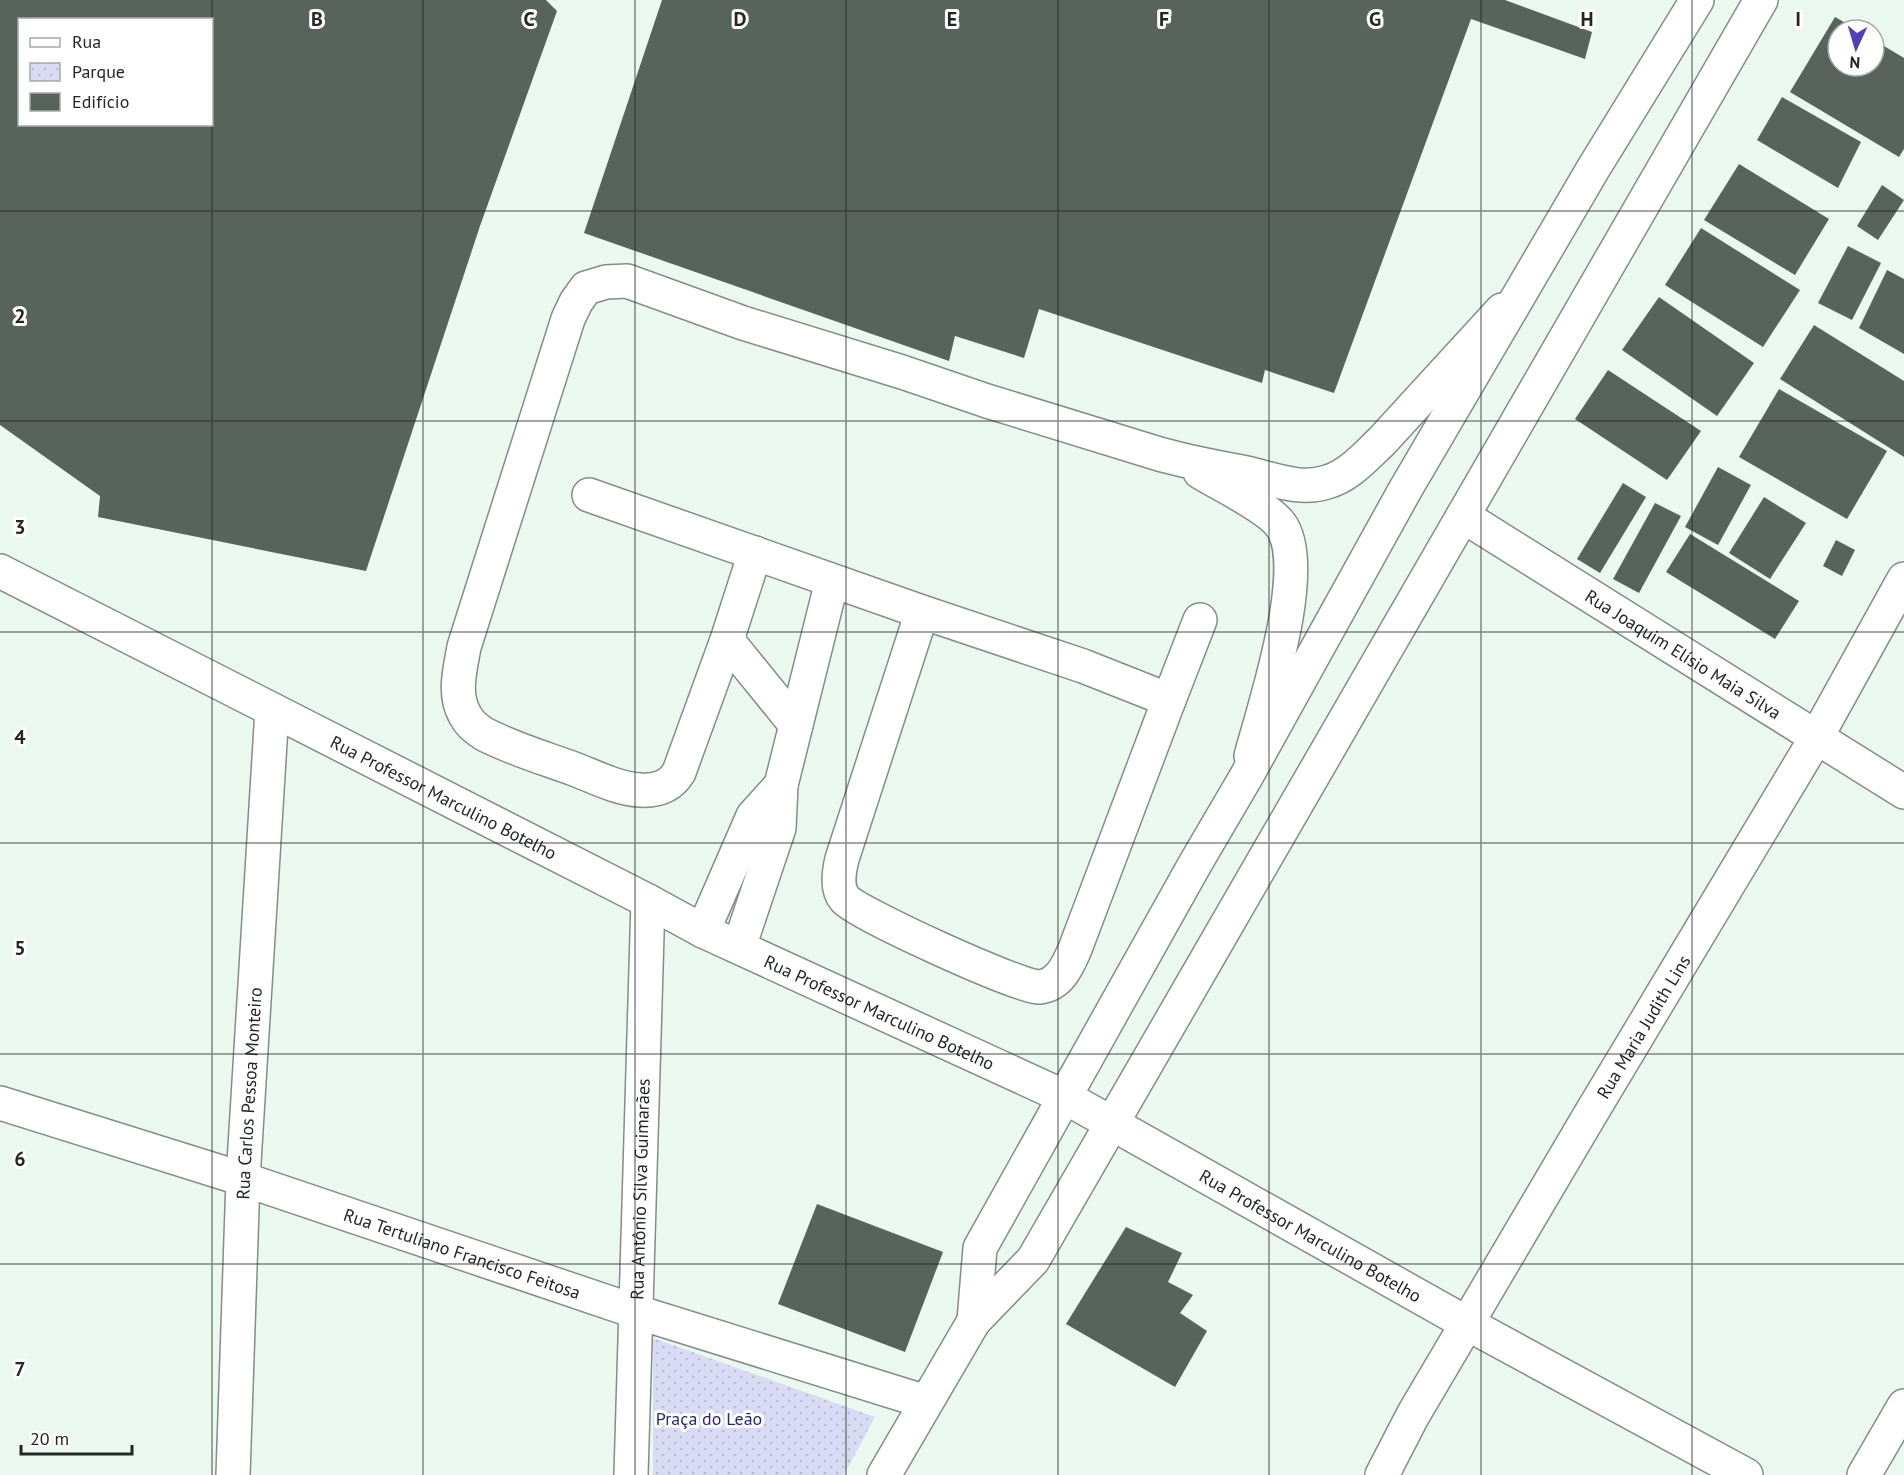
<svg xmlns="http://www.w3.org/2000/svg" width="1904" height="1475" font-family="'PT Sans',sans-serif">
<style>
.park{fill:url(#park-dots)}
.building{fill:#58635c;fill-rule:evenodd}
.lines{fill:none;stroke-linecap:round;stroke-linejoin:round}
.minor-casing{stroke:#828e86;stroke-width:36}
.major-casing{stroke:#828e86;stroke-width:36}
.minor{stroke:#fff;stroke-width:33}
.major{stroke:#fff;stroke-width:33}
.grid{fill:none;stroke:#222724;stroke-width:1.5;stroke-opacity:0.55}
.labels{text-anchor:middle;dominant-baseline:central;stroke-width:6;stroke-linejoin:round;paint-order:stroke}
.street-label{font-size:18px;fill:#222724;stroke:#fff}
.park-label{font-size:18px;fill:#2d276d;stroke:#fff}
.grid-label{font-size:20px;text-anchor:middle;font-weight:bold;fill:#222724;stroke:#fff;stroke-width:6;stroke-linejoin:round;paint-order:stroke}
</style>
<defs>
<pattern id="park-dots" width="8" height="8" patternUnits="userSpaceOnUse" patternTransform="scale(1.5)"><rect width="8" height="8" fill="#d9dbf4"/><path d="M2 2h.1M6 6h.1" fill="none" stroke="#babcd1" stroke-width="1.8" stroke-linecap="round"/></pattern>
</defs>
<rect width="100%" height="100%" fill="#ebf8ef"/>
<polygon class="park" points="653,1338 875,1417 844,1475 653,1475"/>
<g class="building">
<path d="M 0,0 L 546,0 L 557,11 L 480,226 L 366,571 L 98,517 L 100,496 L 0,425 ZM 20,20 L 212,20 L 212,124 L 20,124 Z"/>
<polygon points="662,0 1505,0 1592,32 1585,59 1471,19 1334,393 1265,370 1262,383 1039,309 1024,358 955,336 949,361 584,233"/>
<polygon points="1835,17 1858,30 1838,30 1838,66 1874,66 1874,40 1904,58 1904,149 1899,157 1790,92"/>
<polygon points="1782,97 1861,142 1838,188 1757,140"/>
<polygon points="1739,164 1829,219 1795,275 1704,220"/>
<polygon points="1882,185 1904,200 1878,240 1857,226"/>
<polygon points="1701,228 1800,290 1763,347 1665,285"/>
<polygon points="1848,246 1881,263 1852,320 1818,303"/>
<polygon points="1887,270 1904,279 1904,354 1859,328"/>
<polygon points="1659,297 1754,363 1717,416 1622,350"/>
<polygon points="1814,325 1904,381 1904,457 1780,379"/>
<polygon points="1608,370 1701,431 1667,480 1575,419"/>
<polygon points="1779,389 1887,451 1847,519 1739,457"/>
<polygon points="1718,467 1751,485 1718,545 1685,527"/>
<polygon points="1623,483 1646,497 1600,573 1577,559"/>
<polygon points="1764,497 1806,523 1770,579 1729,553"/>
<polygon points="1655,503 1681,516 1639,593 1613,579"/>
<polygon points="1690,534 1799,601 1775,639 1666,572"/>
<polygon points="1836,540 1855,550 1842,576 1823,566"/>
<polygon points="817,1204 943,1252 905,1352 778,1304"/>
<polygon points="1126,1227 1182,1253 1168,1282 1193,1295 1180,1313 1207,1331 1175,1387 1066,1324"/>
</g>
<g class="lines">
<g class="minor-casing">
<g id="minor">
<path d="M 1200,472 C 1221,485 1266,506 1280,524 C 1312,565 1264,707 1251,756"/>
<path d="M 589,495 L 922,612 L 1083,666 L 1169,700 L 1075,949 C 1068,965 1060,985 1039,987 C 1021,988 858,914 845,899 C 836,889 839,871 842,859 L 922,612"/>
<path id="s1" d="M 1463,516 L 1904,792"/>
<path d="M 755,553 L 727,640 L 679,772 C 670,787 657,791 640,790 C 618,789 595,777 574,769 C 544,758 513,749 484,734 C 476,729 469,723 465,715 C 453,694 460,670 464,647 L 568,319 L 576,302 L 586,288 L 606,282 L 627,281 L 743,323 L 902,372 L 987,401 L 1156,453 C 1186,462 1216,467 1246,473 C 1273,479 1300,491 1327,482 C 1349,476 1366,456 1382,441 L 1502,310"/>
<path id="s2" d="M 0,571 L 648,901 L 703,931 L 1065,1097 L 1468,1324 L 1746,1475"/>
<polyline points="727,640 796,725"/>
<polyline points="1169,700 1200,620"/>
<polyline points="703,931 753,816 781,785"/>
<polyline points="739,947 779,828 781,785 832,581"/>
<path id="s3" d="M 0,1103 L 243,1179 L 637,1312 L 926,1402"/>
<path id="s4" d="M 233,1475 L 243,1179 L 272,710"/>
<path id="s5" d="M 631,1475 L 648,901"/>
<path id="s6" d="M 1382,1475 L 1413,1415 L 1590,1115 L 1816,738 L 1904,579"/>
<polyline points="1864,1475 1904,1406"/>
</g>
</g>
<g class="major-casing">
<g id="major">
<polyline points="974,1321 980,1248 1195,864 1246,777 1405,490 1593,169 1697,0"/>
<polyline points="884,1475 974,1321 1033,1260 1761,0"/>
</g>
</g>
<use href="#minor" class="minor"/>
<use href="#major" class="major"/>
</g>
<path class="grid" d="M 212,0 L 212,1475M 423,0 L 423,1475M 635,0 L 635,1475M 846,0 L 846,1475M 1058,0 L 1058,1475M 1269,0 L 1269,1475M 1481,0 L 1481,1475M 1692,0 L 1692,1475M 0,211 L 1904,211M 0,421 L 1904,421M 0,632 L 1904,632M 0,843 L 1904,843M 0,1054 L 1904,1054M 0,1264 L 1904,1264"/>
<g class="labels">
<g class="street-label">
<text stroke="none"><textPath href="#s1" startOffset="260">Rua Joaquim Elísio Maia Silva</textPath></text>
<text stroke="none"><textPath href="#s2" startOffset="498">Rua Professor Marculino Botelho</textPath></text>
<text stroke="none"><textPath href="#s2" startOffset="984">Rua Professor Marculino Botelho</textPath></text>
<text stroke="none"><textPath href="#s6" startOffset="519">Rua Maria Judith Lins</textPath></text>
<text stroke="none"><textPath href="#s4" startOffset="382">Rua Carlos Pessoa Monteiro</textPath></text>
<text stroke="none"><textPath href="#s5" startOffset="286">Rua Antônio Silva Guimarães</textPath></text>
<text stroke="none"><textPath href="#s2" startOffset="1470">Rua Professor Marculino Botelho</textPath></text>
<text stroke="none"><textPath href="#s3" startOffset="486">Rua Tertuliano Francisco Feitosa</textPath></text>
</g>
<g class="park-label">
<text x="709" y="1418">Praça do Leão</text>
</g>
</g>
<g class="grid-label">
<text x="317" y="26">B</text>
<text x="529" y="26">C</text>
<text x="740" y="26">D</text>
<text x="952" y="26">E</text>
<text x="1164" y="26">F</text>
<text x="1375" y="26">G</text>
<text x="1587" y="26">H</text>
<text x="1798" y="26">I</text>
<text x="20" y="323">2</text>
<text x="20" y="534">3</text>
<text x="20" y="744">4</text>
<text x="20" y="955">5</text>
<text x="20" y="1166">6</text>
<text x="20" y="1376">7</text>
</g>
<rect x="18" y="18" width="195" height="108" fill="#ffffff" stroke="#a7a9a7" stroke-width="1.5"/>
<rect x="30" y="38" width="30" height="9" fill="#ffffff" stroke="#a7a9a7" stroke-width="1.5"/>
<text x="72" y="48" font-size="18" fill="#222724">Rua</text>
<rect x="30" y="63" width="30" height="18" fill="url(#park-dots)" stroke="#a7a9a7" stroke-width="1.5"/>
<text x="72" y="78" font-size="18" fill="#222724">Parque</text>
<rect x="30" y="93" width="30" height="18" fill="#58635c" stroke="#a7a9a7" stroke-width="1.5"/>
<text x="72" y="108" font-size="18" fill="#222724">Edifício</text>
<g transform="translate(1856 48) rotate(184)"><circle r="28" fill="#ffffff" stroke="#a7a9a7" stroke-width="1.5"/>
<path d="M0-4.5L10 22L0 15L-10 22Z" fill="#4f42b9"/>
<text y="-9" font-size="16" font-weight="bold" text-anchor="middle" fill="#222724">N</text>
</g>
<path d="M21 1445v9h111v-9" fill="none" stroke="#222724" stroke-width="3"/>
<text x="30" y="1445" font-size="18" fill="#222724" stroke="#ffffff" stroke-width="4.5" paint-order="stroke">20 m</text>
</svg>
